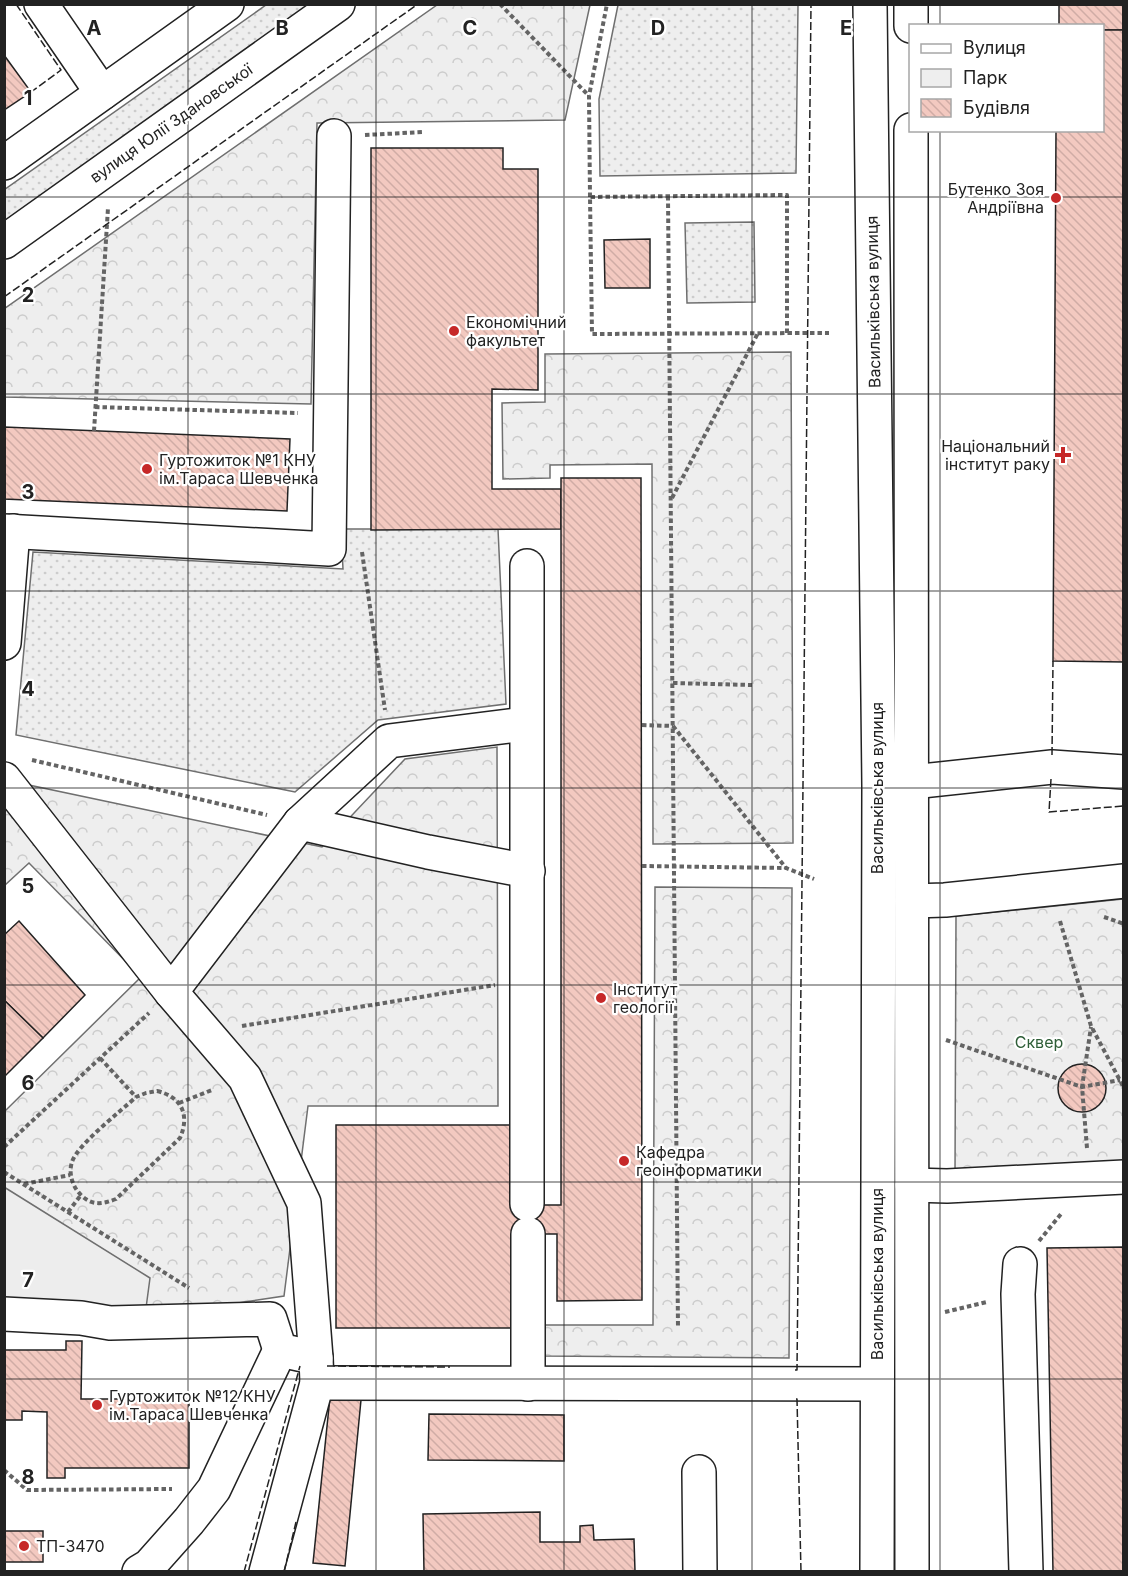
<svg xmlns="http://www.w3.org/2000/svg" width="1128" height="1576" font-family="Inter,sans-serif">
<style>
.green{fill:url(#green-dots);stroke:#6f6f6f;stroke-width:1.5}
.forest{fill:url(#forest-crowns);stroke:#6f6f6f;stroke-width:1.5}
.parking{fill:#ededed;stroke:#6f6f6f;stroke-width:1.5}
.building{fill:url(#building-back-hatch);stroke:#222;stroke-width:1.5}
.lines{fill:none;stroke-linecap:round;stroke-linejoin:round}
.minor-casing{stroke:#222;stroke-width:36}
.major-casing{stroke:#222;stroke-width:36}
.path{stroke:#646464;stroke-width:4;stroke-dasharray:4.5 3;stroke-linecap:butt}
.minor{stroke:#fff;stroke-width:33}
.major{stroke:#fff;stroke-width:33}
.fence{stroke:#222;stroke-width:1.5;stroke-dasharray:8 3;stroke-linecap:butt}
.grid{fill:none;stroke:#222;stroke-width:1.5;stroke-opacity:0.55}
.poi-dot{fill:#c62828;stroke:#fff;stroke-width:2}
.labels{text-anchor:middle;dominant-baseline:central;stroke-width:4.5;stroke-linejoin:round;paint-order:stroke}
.street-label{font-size:16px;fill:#222;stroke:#fff}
.poi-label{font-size:16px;fill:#222;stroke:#fff;text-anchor:start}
.park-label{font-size:16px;fill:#2f5e38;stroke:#fff}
.grid-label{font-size:20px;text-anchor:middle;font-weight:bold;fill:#222;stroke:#fff;stroke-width:4.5;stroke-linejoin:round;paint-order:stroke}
</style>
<defs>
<pattern id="green-dots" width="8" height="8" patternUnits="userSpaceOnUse" patternTransform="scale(1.5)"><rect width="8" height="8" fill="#eee"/><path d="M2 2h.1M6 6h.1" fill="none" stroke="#ccc" stroke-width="1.8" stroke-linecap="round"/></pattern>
<pattern id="forest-crowns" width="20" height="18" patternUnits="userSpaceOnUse" patternTransform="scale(1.5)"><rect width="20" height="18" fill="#eee"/><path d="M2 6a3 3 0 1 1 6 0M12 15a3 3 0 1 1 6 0" fill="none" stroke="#ccc"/></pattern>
<pattern id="building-back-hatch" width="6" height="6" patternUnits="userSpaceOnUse" patternTransform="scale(1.5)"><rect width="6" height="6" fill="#f3c9c0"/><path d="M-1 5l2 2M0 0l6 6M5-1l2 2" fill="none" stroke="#d0aca5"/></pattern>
</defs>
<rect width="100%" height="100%" fill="#fff"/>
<g class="green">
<polygon points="266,5 317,5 5,225 4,190"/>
<polygon points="618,5 798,5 796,173 600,176 599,99"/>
<polygon points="754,222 755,302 687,303 685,223"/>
<polygon points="341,529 498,529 506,704 378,720 295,792 16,735 33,552 343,569"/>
</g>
<g class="forest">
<polygon points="437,5 590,5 565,120 317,123 311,404 5,397 4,309"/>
<polygon points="791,352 793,843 653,844 652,464 550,465 550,478 503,479 502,403 545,402 545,354"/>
<polygon points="497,747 498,1106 308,1106 284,1296 173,1313 5,1304 5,1111 141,977 29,863 5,885 5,780 322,847 405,759"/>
<polygon points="655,887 792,888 789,1358 544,1356 544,1325 653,1325"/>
<polygon points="1123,899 1123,1168 955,1177 956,916"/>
</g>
<polygon class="parking" points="4,1187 150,1278 146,1308 5,1300"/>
<g class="building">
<polygon points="1059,4 1124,4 1124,30 1102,30 1102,26 1059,26"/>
<polygon points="1102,30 1123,30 1124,662 1053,661 1056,130 1102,130"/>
<polygon points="4,55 31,92 4,110"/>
<polygon points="371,148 503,148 503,169 538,169 538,390 492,389 492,489 561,489 561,529 371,530"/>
<polygon points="650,239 650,288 605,288 604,240"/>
<polygon points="4,427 290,439 287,511 4,499"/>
<polygon points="561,478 641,478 642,1300 557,1301 557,1234 513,1234 513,1328 336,1328 336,1125 514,1125 513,1205 561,1205"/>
<polygon points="19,921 85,995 43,1038 4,1000 4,935"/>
<polygon points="4,1000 43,1038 4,1077"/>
<circle cx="1082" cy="1088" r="24"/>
<polygon points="1124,1247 1124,1572 1053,1572 1047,1248"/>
<polygon points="66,1341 82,1341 81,1399 189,1399 189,1468 65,1468 65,1478 47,1478 47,1412 22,1411 22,1420 4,1420 4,1350 66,1350"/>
<polygon points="330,1397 361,1400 345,1566 313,1563"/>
<polygon points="429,1414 564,1415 564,1461 428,1460"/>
<polygon points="540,1512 540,1542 580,1542 580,1526 593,1525 594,1540 634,1539 635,1571 424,1572 423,1514"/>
<rect x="4" y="1531" width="39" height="31"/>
</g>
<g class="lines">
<g class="minor-casing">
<g id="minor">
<polyline points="41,4 102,93"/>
<polyline points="4,163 227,4"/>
<polyline points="4,242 338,4"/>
<polyline points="4,531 329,549 334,136"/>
<polyline points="527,566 527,1204"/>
<polyline points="4,643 13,531"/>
<polyline points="4,779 171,992 245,1078 304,1203 316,1358"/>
<polyline points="912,782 1052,767 1124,772"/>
<polyline points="300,823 428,852 528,871"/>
<polyline points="912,901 945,900 1124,881"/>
<polyline points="171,992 300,823 389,741 526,724"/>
<polyline points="912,1185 947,1186 1124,1177"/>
<polyline points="528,1234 528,1384"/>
<polyline points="1020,1264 1018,1294 1026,1572"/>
<polyline points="4,1314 81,1318 110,1323 270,1319 280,1350 316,1358 317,1383 266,1572"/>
<polyline points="317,1383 877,1384"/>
<polyline points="699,1472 700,1572"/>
<polyline points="139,1572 149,1566 189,1521 214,1489 280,1350"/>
</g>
</g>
<g class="major-casing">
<g id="major">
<polyline points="870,4 879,786 877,1572"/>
<polyline points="911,4 911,26"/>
<polyline points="911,130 912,1572"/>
</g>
</g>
<g class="path">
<polyline points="500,4 589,96"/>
<polyline points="365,135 424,132"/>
<polyline points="668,196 678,1328"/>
<polyline points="590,197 589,96 607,4"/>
<polyline points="787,333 787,195 590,197 592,334 808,333 829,333"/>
<polyline points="95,407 298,413"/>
<polyline points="94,431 108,208"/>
<polyline points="672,498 758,333"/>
<polyline points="362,552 385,710"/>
<polyline points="673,683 752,685"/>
<polyline points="642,725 673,726"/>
<polyline points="673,726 786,868"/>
<polyline points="32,760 267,815"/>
<polyline points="642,866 786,868 814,879"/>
<polyline points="1104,917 1124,924"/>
<polyline points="1060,921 1091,1026 1124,1088"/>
<polyline points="242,1026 495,985"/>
<polyline points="946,1040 1082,1087 1120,1080"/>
<polyline points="100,1058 136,1097"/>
<path d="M 157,1091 C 182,1097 190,1115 180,1138 L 116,1199 C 103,1204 93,1206 82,1196 C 73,1188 68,1174 72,1162 C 77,1145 121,1111 136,1097 L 146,1093 Z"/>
<polyline points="179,1103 212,1090"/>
<polyline points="4,1147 149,1013"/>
<polyline points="1087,1148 1082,1087 1091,1027"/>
<polyline points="4,1172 189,1288"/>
<polyline points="24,1184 70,1175"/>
<polyline points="68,1212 81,1195"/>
<polyline points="1039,1241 1061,1214"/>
<polyline points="945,1312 987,1302"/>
<polyline points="4,1470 27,1490 172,1489"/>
</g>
<use href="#minor" class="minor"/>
<use href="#major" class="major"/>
<g class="fence">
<polyline points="16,4 61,70 31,92"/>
<polyline points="4,297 418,4"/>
<polyline points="1052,755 1053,661"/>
<polyline points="1051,779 1049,812 1124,806"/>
<polyline points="327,1366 450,1367"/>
<polyline points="795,1370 797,1370 811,4"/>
<polyline points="796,1399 797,1399 801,1572"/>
<polyline points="244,1572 300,1366"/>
<polyline points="284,1572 296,1522"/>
</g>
</g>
<path class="grid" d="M 188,4 L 188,1572M 376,4 L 376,1572M 564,4 L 564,1572M 752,4 L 752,1572M 940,4 L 940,26M 940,130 L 940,1572M 4,197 L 1124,197M 4,394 L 1124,394M 4,591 L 1124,591M 4,788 L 1124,788M 4,985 L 1124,985M 4,1182 L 1124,1182M 4,1379 L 1124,1379"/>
<g class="poi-dot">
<circle cx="1056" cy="198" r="6"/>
<circle cx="454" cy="331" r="6"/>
<path d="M1060 446h6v6h6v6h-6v6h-6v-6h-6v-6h6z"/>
<circle cx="147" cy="469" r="6"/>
<circle cx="601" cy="998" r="6"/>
<circle cx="624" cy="1161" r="6"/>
<circle cx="97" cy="1405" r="6"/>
<circle cx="24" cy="1546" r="6"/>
</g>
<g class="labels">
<g class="street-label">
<text transform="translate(171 123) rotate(-35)">вулиця Юлії Здановської</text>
<text transform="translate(873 302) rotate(-91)">Васильківська вулиця</text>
<text transform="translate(877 788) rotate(-90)">Васильківська вулиця</text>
<text transform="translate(877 1274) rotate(-90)">Васильківська вулиця</text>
</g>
<g class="poi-label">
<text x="1044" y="189" text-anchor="end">Бутенко Зоя<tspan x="1044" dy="18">Андріївна</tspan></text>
<text x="466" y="322">Економічний<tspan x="466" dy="18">факультет</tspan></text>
<text x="1050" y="446" text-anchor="end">Національний<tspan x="1050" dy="18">інститут раку</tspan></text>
<text x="159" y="460">Гуртожиток №1 КНУ<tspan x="159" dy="18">ім.Тараса Шевченка</tspan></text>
<text x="613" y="989">Інститут<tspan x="613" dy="18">геології</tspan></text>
<text x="636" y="1152">Кафедра<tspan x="636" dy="18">геоінформатики</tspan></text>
<text x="109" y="1396">Гуртожиток №12 КНУ<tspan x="109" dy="18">ім.Тараса Шевченка</tspan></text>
<text x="36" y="1546">ТП-3470</text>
</g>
<g class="park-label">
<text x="1039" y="1042">Сквер</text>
</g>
</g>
<g class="grid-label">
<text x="94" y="35">A</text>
<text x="282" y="35">B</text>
<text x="470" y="35">C</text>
<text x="658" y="35">D</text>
<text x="846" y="35">E</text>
<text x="28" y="105">1</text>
<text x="28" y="302">2</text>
<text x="28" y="499">3</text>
<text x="28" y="696">4</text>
<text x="28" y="893">5</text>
<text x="28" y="1090">6</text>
<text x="28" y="1287">7</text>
<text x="28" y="1484">8</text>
</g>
<rect width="1128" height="1576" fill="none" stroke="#222222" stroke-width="12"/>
<rect x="909" y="24" width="195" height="108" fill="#ffffff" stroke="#a7a7a7" stroke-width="1.5"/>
<rect x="921" y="44" width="30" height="9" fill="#ffffff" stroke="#a7a7a7" stroke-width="1.5"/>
<text x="963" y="54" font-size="18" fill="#222222">Вулиця</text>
<rect x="921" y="69" width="30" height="18" fill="#eeeeee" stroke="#a7a7a7" stroke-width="1.5"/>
<text x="963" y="84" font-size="18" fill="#222222">Парк</text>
<rect x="921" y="99" width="30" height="18" fill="url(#building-back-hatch)" stroke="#a7a7a7" stroke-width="1.5"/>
<text x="963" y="114" font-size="18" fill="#222222">Будівля</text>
</svg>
